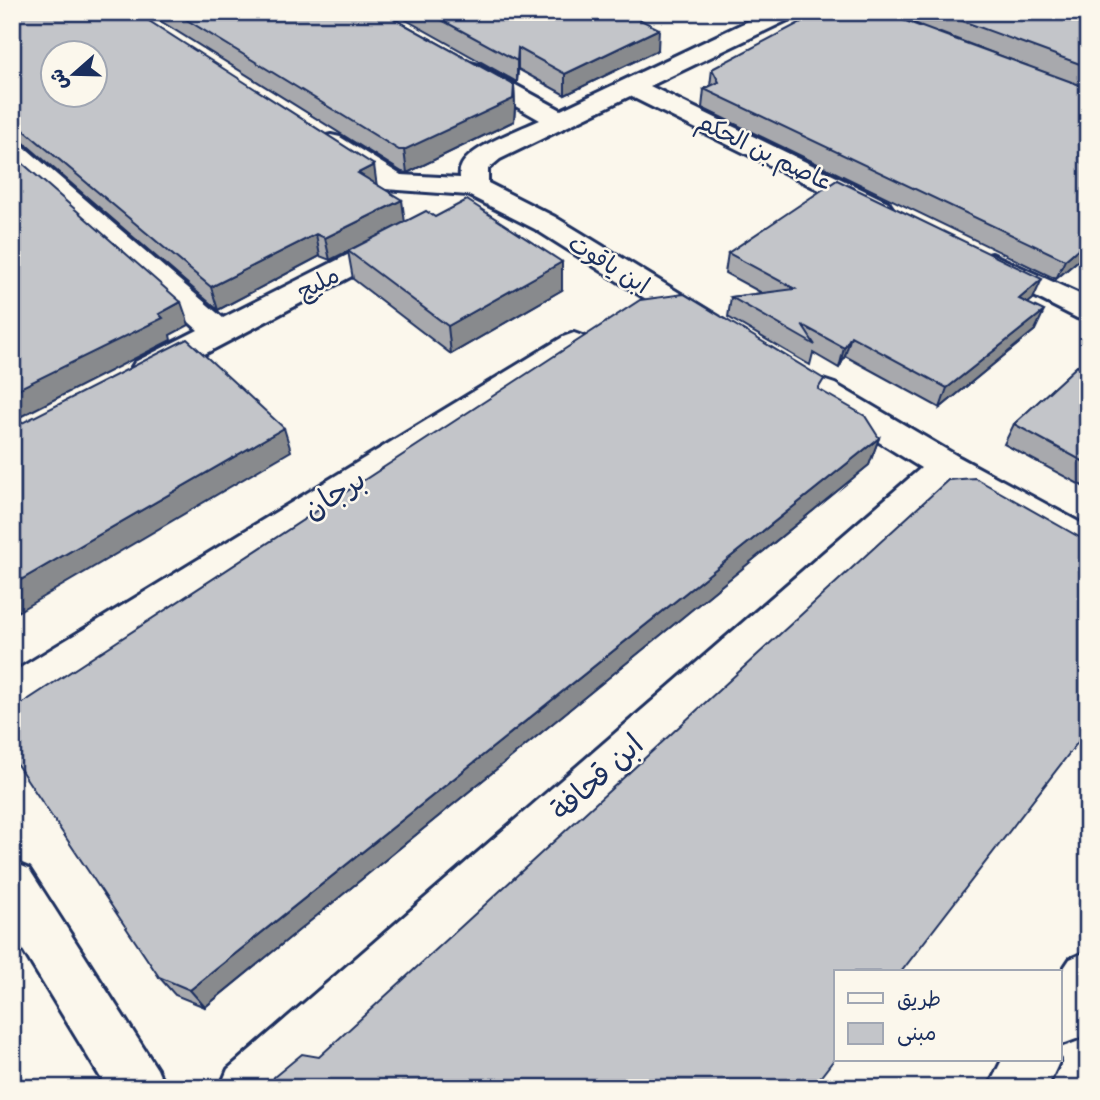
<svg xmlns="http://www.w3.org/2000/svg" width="1100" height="1100" font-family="Caveat,'Playpen Sans Arabic',sans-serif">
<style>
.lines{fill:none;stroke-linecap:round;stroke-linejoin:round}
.street-casing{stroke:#1b2f5e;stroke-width:6}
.street{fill:#fbf7ec;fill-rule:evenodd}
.wall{fill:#a8a9ad;stroke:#1b2f5e;stroke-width:2}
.shaded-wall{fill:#888a8d;stroke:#1b2f5e;stroke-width:2}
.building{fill:#c3c5c9;stroke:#1b2f5e;stroke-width:2;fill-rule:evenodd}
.labels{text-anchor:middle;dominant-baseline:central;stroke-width:5;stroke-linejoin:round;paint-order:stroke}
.far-street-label{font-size:24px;fill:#1b2f5e;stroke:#fbf7ec}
.street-label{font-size:30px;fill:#1b2f5e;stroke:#fbf7ec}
</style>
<rect width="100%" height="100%" fill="#fbf7ec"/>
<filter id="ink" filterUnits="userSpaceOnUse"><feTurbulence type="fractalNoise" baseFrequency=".0143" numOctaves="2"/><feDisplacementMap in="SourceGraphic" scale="14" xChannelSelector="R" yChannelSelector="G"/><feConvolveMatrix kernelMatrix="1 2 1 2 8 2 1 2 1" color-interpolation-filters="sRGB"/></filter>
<g filter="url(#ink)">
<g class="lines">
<g class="street-casing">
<g id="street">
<path d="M 767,12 L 797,12 L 794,17 L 650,86 L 888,202 L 892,208 L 888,214 L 878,216 L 868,214 L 630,96 L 500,159 L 488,169 L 488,183 L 555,217 L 719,317 L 724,324 L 719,331 L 708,334 L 697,331 L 535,229 L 468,195 L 385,189 L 322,149 L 318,143 L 322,137 L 331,135 L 340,137 L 401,175 L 460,178 C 460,174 459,170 461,167 C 467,148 523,128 540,120 L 461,75 L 458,70 L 461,65 L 470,63 L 479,65 L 561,110 Z"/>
<polygon points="12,142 21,144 223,318 385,236 395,233 405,236 410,242 405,248 159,378 147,381 135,378 130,370 135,362 198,330 12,164"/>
<polygon points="992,254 1088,298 1088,321 1077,318 981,269 977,263 981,257"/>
<polygon points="574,333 585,337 590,344 585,351 27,709 12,714 12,673 563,337"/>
<polygon points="823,380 835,384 959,457 1088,527 1088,560 1074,555 949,484 288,1088 220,1088 228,1069 921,468 811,400 806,392 811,384"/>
<polygon points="12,862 29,869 157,1069 165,1088 107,1088 12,932"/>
<polygon points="1088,951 1088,1023 1079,1038 1060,1045 1060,974 1070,959"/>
<polygon points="1002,1060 1060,1060 1047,1088 988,1088"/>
</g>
</g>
<use href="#street" class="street"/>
</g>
<g class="wall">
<polygon points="12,12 377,185 404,222 562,290 451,354 353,279 348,251 330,260 320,256 218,310 23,142 12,140"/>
<polygon points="146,12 382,12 514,85 515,107 514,121 407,173 402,172"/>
<polygon points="392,12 625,12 658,50 565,95 518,69 517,82"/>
<polygon points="885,12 1088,12 1088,252 1056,279 702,108 704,89 710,86 712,69 1028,66"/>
<polygon points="728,253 1033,299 1028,303 1035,330 940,408 845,356 839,368 813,353 810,365 728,317 731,297 762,293 725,273"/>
<polygon points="1088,356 1088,489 1004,444 1014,424"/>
<polygon points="821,391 879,438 869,465 205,1007 175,995 159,977"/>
</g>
<g class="shaded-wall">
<polygon points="659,29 658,50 565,95 565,74"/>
<polygon points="518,48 518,69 517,82 517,61"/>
<polygon points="514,85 515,107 514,121 407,173 404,150"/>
<polygon points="374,165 377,187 358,173"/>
<polygon points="402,200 405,223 330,260 325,238"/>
<polygon points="316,234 320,256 218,310 211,287"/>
<polygon points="1088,240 1088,252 1056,279 1065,260"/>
<polygon points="562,262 562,290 451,354 448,326"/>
<polygon points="1042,279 1033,299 1010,318 1019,299"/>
<polygon points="181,302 189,325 170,335 171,340 12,421 12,392"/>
<polygon points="1044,311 1035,330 940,408 947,388"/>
<polygon points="851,336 845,356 839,368 844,348"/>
<polygon points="284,428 291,451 12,615 12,585"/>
<polygon points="879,438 869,465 205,1007 190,990"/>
</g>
<g class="building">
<path d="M 12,12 L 135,12 L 374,165 L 358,173 L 402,200 L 325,238 L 316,234 L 211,287 L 12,120 ZM 52,52 L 94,52 L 94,94 L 52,94 Z"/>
<polygon points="174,12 382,12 514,85 513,99 404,150 399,150"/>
<polygon points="427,12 625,12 659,29 565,74 518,48 517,61"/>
<polygon points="820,12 881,12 1088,88 1088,240 1065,260 704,89 719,82 712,69"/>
<polygon points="938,12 1088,12 1088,67"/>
<polygon points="12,154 181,302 159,314 163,318 12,392"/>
<polygon points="837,180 1042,279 1019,299 1044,311 947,388 851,336 844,348 802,325 815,345 731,297 795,289 728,253"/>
<polygon points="467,200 562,262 448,326 348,251 426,211 435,217"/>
<polygon points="684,294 824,379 818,389 865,416 879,438 190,990 159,977 12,757 12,710 640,300"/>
<polygon points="187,339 284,428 12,585 12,428"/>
<polygon points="1088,356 1088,464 1014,424"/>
<polygon points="975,478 1088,542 1088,729 901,972 836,972 836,1057 812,1088 270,1088 274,1077 302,1054 319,1057 948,480"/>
</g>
</g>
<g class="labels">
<g class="far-street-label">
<text transform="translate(765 152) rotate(26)">عاصم بن الحكم</text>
<text transform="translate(609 264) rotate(32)">ابن ياقوت</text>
<text transform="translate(318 283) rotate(-28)">مليح</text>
</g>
<g class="street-label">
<text transform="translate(334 494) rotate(-32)">برجان</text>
<text transform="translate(597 777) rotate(-42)">ابن قحافة</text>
</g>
</g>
<rect width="1100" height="1100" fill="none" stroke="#fbf7ec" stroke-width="42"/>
<rect x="21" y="21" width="1058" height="1058" fill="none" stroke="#1b2f5e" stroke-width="2.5" filter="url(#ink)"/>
<rect x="834" y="970" width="228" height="91" fill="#fbf7ec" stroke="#a1a7b3" stroke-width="2"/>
<rect x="848" y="993" width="35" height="10" fill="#fbf7ec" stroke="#a1a7b3" stroke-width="2"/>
<text x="897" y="1006" font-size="21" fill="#1b2f5e">طريق</text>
<rect x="848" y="1023" width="35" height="21" fill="#c3c5c9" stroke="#a1a7b3" stroke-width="2"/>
<text x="897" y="1040" font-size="21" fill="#1b2f5e">مبنى</text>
<g transform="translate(74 74) rotate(250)"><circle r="33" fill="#fbf7ec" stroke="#a1a7b3" stroke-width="2"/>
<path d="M0-5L12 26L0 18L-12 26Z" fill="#1b2f5e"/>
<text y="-10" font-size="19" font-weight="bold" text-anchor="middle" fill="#1b2f5e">ش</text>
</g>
</svg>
